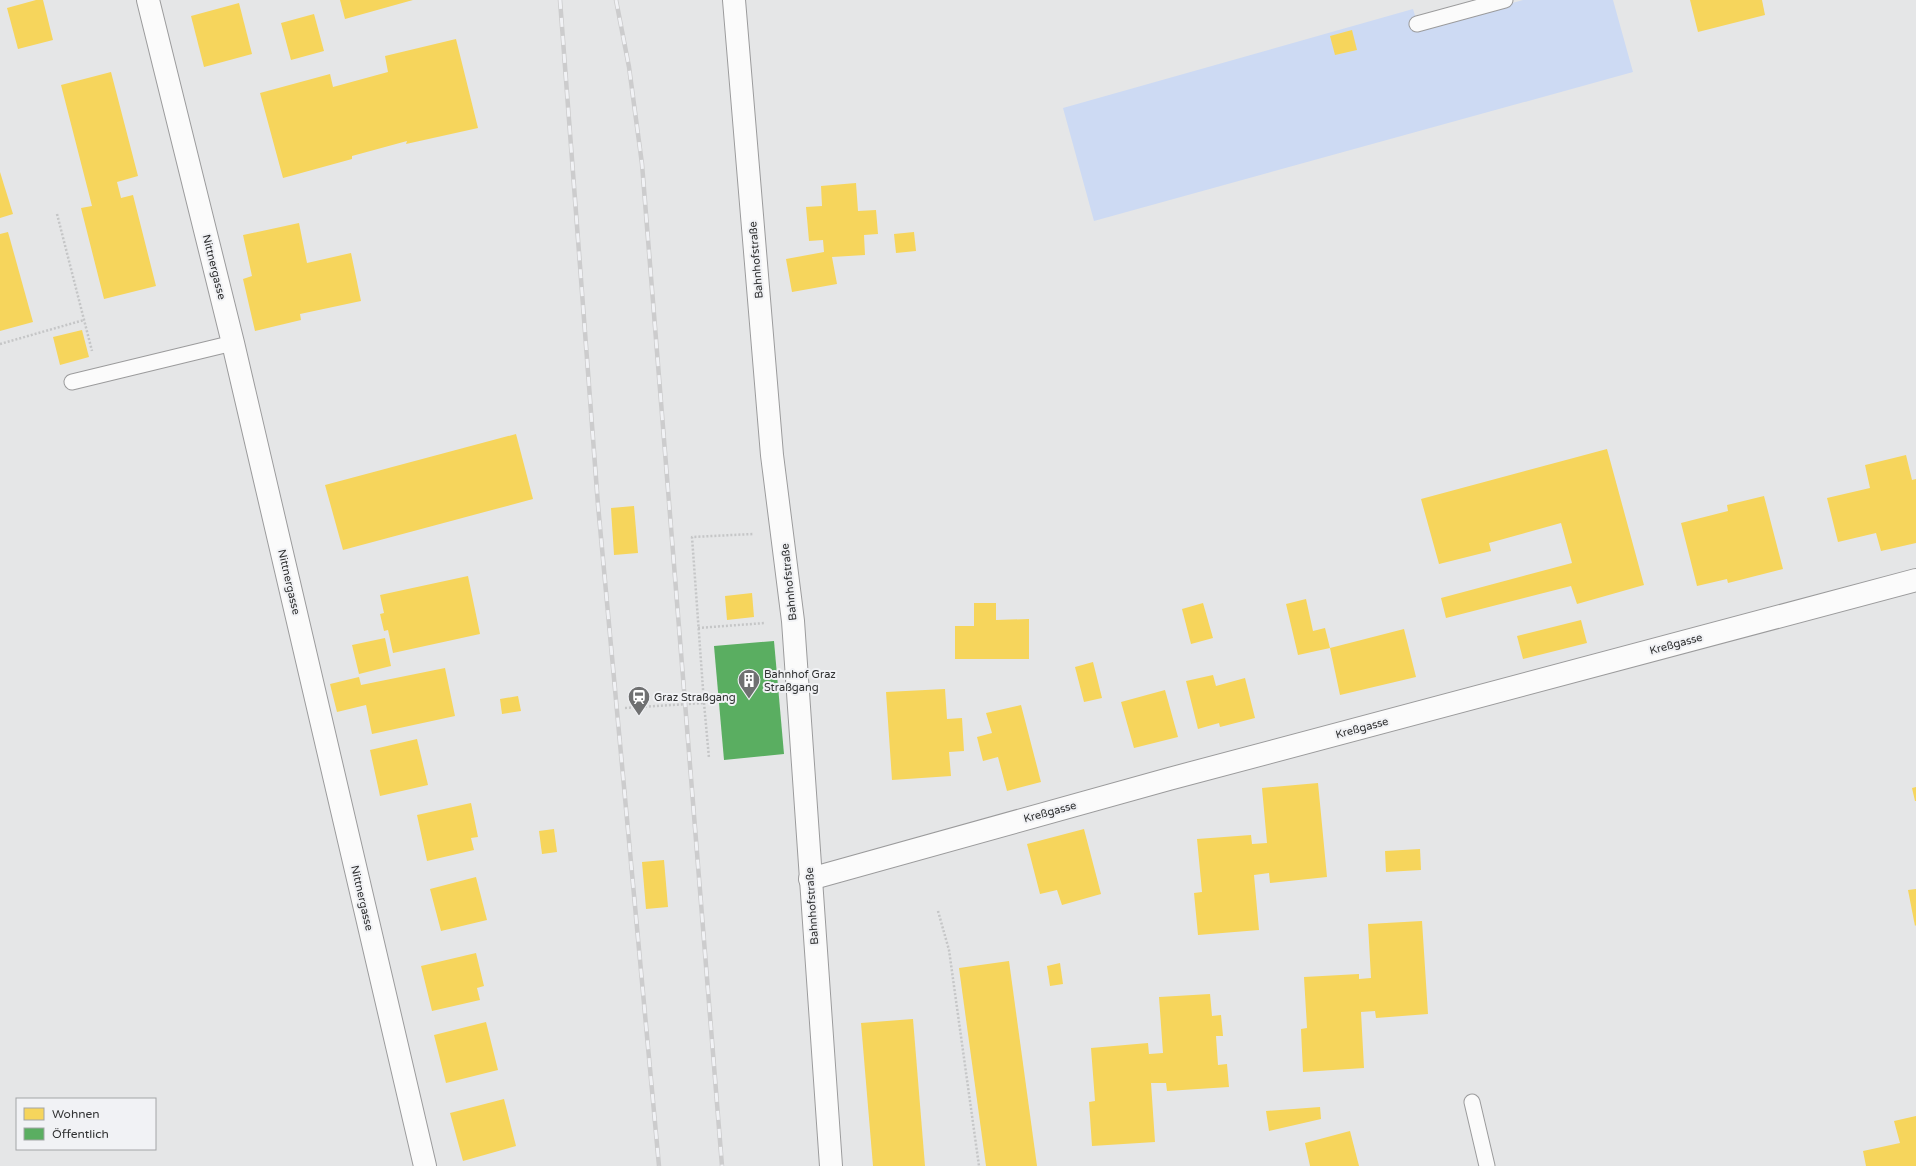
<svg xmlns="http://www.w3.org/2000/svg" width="1916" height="1166" font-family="'Varela Round',sans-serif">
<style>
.green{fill:#cddaf3}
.homes{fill:#f6d55c}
.public{fill:#5aae61}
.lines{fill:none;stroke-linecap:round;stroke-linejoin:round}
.lane-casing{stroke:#9b9b9c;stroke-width:17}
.street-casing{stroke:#9b9b9c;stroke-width:24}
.path{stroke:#c5c6c7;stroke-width:2.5;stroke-dasharray:2 2;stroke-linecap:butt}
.lane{stroke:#fbfbfb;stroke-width:15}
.street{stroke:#fbfbfb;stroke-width:22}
.rail-casing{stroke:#cccccd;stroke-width:4.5}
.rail{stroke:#f1f2f5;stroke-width:3;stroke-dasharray:9;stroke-linecap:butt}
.labels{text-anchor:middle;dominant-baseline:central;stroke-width:4;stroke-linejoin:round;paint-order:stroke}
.street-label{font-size:11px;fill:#303132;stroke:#f1f2f5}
.poi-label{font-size:11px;fill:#303132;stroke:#f1f2f5;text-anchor:start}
</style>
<rect width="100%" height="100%" fill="#e5e6e7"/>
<polygon class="green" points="1523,0 1613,0 1633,72 1094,221 1063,108 1413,9 1419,29"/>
<g class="homes">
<polygon points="36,0 43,0 53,40 18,49 7,8"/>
<polygon points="340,0 413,0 345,19"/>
<polygon points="1690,0 1762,0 1765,15 1698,32"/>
<polygon points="239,3 252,54 204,67 191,16"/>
<polygon points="314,14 324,51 291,60 281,23"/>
<polygon points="1352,30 1357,50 1335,55 1330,36"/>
<polygon points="456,39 478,128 406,144 407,141 352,156 352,159 283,178 260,93 330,74 333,87 388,72 385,56"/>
<polygon points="111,72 138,176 117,182 121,198 133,195 156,286 104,299 81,208 92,206 61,85"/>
<polygon points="0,172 13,214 0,218"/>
<polygon points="856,183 858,211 876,210 878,234 864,235 865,255 832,257 837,284 792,292 786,259 824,252 823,240 809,241 806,207 822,206 821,186"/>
<polygon points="299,223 307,263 351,253 361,301 300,314 301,320 255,331 243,279 252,276 243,235"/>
<polygon points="8,232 33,322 0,331 0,234"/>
<polygon points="914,232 916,251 896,253 894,234"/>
<polygon points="82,330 89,357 60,365 53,337"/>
<polygon points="516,434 533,499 343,550 325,485"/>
<polygon points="1607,449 1644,585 1577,604 1571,586 1446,618 1441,598 1572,563 1561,523 1489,543 1491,551 1439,564 1421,499"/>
<polygon points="1906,455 1912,480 1916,479 1916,543 1881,551 1876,533 1838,542 1827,498 1870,488 1865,465"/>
<polygon points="1764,496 1783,569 1728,583 1727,579 1697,586 1681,523 1728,511 1727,505"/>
<polygon points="634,506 638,553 614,555 611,508"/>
<polygon points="468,576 480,634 393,653 388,630 384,631 380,614 384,613 380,595"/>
<polygon points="752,593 754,617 727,620 725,596"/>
<polygon points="1306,599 1313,631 1325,628 1330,648 1298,655 1286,604"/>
<polygon points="974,603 996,603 996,620 1029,619 1029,659 955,659 955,626 974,626"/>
<polygon points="1203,603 1213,638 1191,644 1182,609"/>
<polygon points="1581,620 1587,643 1523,659 1517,636"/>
<polygon points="1404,629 1416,677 1340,695 1330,648"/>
<polygon points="385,638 391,666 359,674 352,645"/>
<polygon points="1093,662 1102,698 1084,702 1075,667"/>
<polygon points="445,668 455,716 372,734 366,705 337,712 330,684 359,677 361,685"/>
<polygon points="1213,675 1216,686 1245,678 1255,718 1220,727 1219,723 1198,729 1186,681"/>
<polygon points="945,689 947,719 962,718 964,751 949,752 951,776 892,780 886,692"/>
<polygon points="1165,690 1178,737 1134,748 1121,702"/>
<polygon points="518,696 521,711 502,714 500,699"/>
<polygon points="1021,705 1041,782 1007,791 998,757 983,761 977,737 992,733 986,713"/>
<polygon points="417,739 428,785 380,796 370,750"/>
<polygon points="1318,783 1327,877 1270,883 1269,873 1254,875 1259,930 1198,935 1194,893 1202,892 1197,839 1251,835 1252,844 1267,843 1262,788"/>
<polygon points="1916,787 1916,801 1915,801 1912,788"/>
<polygon points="471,803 478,837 471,838 474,850 427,861 417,815"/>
<polygon points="554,829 557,852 542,854 539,831"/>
<polygon points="1084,829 1101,894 1062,905 1057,890 1040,894 1027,844"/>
<polygon points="1420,849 1421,870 1386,872 1385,851"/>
<polygon points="664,860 668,907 646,909 642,862"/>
<polygon points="476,877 487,920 441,931 430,889"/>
<polygon points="1916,889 1916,925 1915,926 1908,890"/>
<polygon points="1422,921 1428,1014 1376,1018 1375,1011 1361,1012 1364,1068 1303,1072 1301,1029 1307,1028 1304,977 1359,974 1359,979 1371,978 1368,924"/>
<polygon points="476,953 484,986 477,988 480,1000 432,1011 421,966"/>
<polygon points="1009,961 1037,1166 986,1166 959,968"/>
<polygon points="1060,963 1063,984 1050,986 1047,966"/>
<polygon points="1210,994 1212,1016 1221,1015 1223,1036 1216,1036 1218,1065 1227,1064 1229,1087 1167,1091 1166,1083 1151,1083 1155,1142 1092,1146 1089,1102 1095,1101 1091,1048 1148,1043 1149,1054 1163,1053 1159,997"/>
<polygon points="913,1019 925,1166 873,1166 861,1023"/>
<polygon points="486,1022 498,1070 446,1083 434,1035"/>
<polygon points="504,1099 516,1146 463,1161 450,1113"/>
<polygon points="1320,1107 1321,1119 1269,1131 1266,1111"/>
<polygon points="1916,1116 1916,1166 1866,1166 1863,1151 1900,1143 1894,1121"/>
<polygon points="1350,1131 1359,1166 1310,1166 1305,1143"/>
</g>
<polygon class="public" points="774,641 784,754 724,760 714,646"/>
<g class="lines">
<g class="lane-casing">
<g id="lane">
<polyline points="1417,24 1505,0"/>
<polyline points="72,382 233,343"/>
<polyline points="1472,1102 1487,1166"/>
</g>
</g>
<g class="street-casing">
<g id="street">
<polyline points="148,0 233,343 425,1166"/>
<polyline points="734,0 772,455 793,621 831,1166"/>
<polyline points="810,879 1169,779 1916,580"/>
</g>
</g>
<g class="path">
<polyline points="57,214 92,351"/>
<polyline points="0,344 84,320"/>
<polyline points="698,628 765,623"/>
<polyline points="704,703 709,758"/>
<polyline points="625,708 704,703 692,537 753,534"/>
<polyline points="938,911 949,950 979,1166"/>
</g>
<use href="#lane" class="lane"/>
<use href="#street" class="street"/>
<g class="rail-casing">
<g id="rail">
<polyline points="560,0 598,505 659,1166"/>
<polyline points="616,0 629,67 642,164 722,1166"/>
</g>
</g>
<use href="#rail" class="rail"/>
</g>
<defs>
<g id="building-pin" transform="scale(1.15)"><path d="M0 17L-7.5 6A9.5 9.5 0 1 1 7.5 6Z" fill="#6f7071" stroke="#f1f2f5"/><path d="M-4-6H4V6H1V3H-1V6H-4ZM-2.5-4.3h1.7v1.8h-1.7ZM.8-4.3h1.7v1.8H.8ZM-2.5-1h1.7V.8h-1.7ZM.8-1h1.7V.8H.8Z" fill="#fff"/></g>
<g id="station-pin" transform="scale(1.15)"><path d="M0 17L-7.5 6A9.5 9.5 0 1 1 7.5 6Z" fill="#6f7071" stroke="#f1f2f5"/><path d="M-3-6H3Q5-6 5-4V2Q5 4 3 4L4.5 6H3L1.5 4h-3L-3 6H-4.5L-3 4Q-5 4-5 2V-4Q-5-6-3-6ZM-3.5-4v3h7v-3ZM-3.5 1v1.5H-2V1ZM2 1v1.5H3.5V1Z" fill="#fff"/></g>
</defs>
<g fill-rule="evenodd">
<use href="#building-pin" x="749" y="680"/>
<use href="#station-pin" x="639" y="697"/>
</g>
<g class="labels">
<g class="street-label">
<text transform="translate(756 260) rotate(-95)">Bahnhofstraße</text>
<text transform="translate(214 267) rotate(76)">Nittnergasse</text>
<text transform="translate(289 582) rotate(77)">Nittnergasse</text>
<text transform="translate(789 582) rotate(-96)">Bahnhofstraße</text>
<text transform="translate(1676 644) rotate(-15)">Kreßgasse</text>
<text transform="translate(1362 728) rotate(-15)">Kreßgasse</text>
<text transform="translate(1050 812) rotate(-15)">Kreßgasse</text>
<text transform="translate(362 898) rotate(77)">Nittnergasse</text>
<text transform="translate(812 906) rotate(-94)">Bahnhofstraße</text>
</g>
<g class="poi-label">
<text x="764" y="674">Bahnhof Graz<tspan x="764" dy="13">Straßgang</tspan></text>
<text x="654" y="697">Graz Straßgang</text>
</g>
</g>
<rect x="16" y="1098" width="140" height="52" fill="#f1f2f5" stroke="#a4a5a7"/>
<rect x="24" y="1108" width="20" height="12" fill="#f6d55c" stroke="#a4a5a7"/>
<text x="52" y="1118" font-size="12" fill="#303132">Wohnen</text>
<rect x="24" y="1128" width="20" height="12" fill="#5aae61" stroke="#a4a5a7"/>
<text x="52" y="1138" font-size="12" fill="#303132">Öffentlich</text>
</svg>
